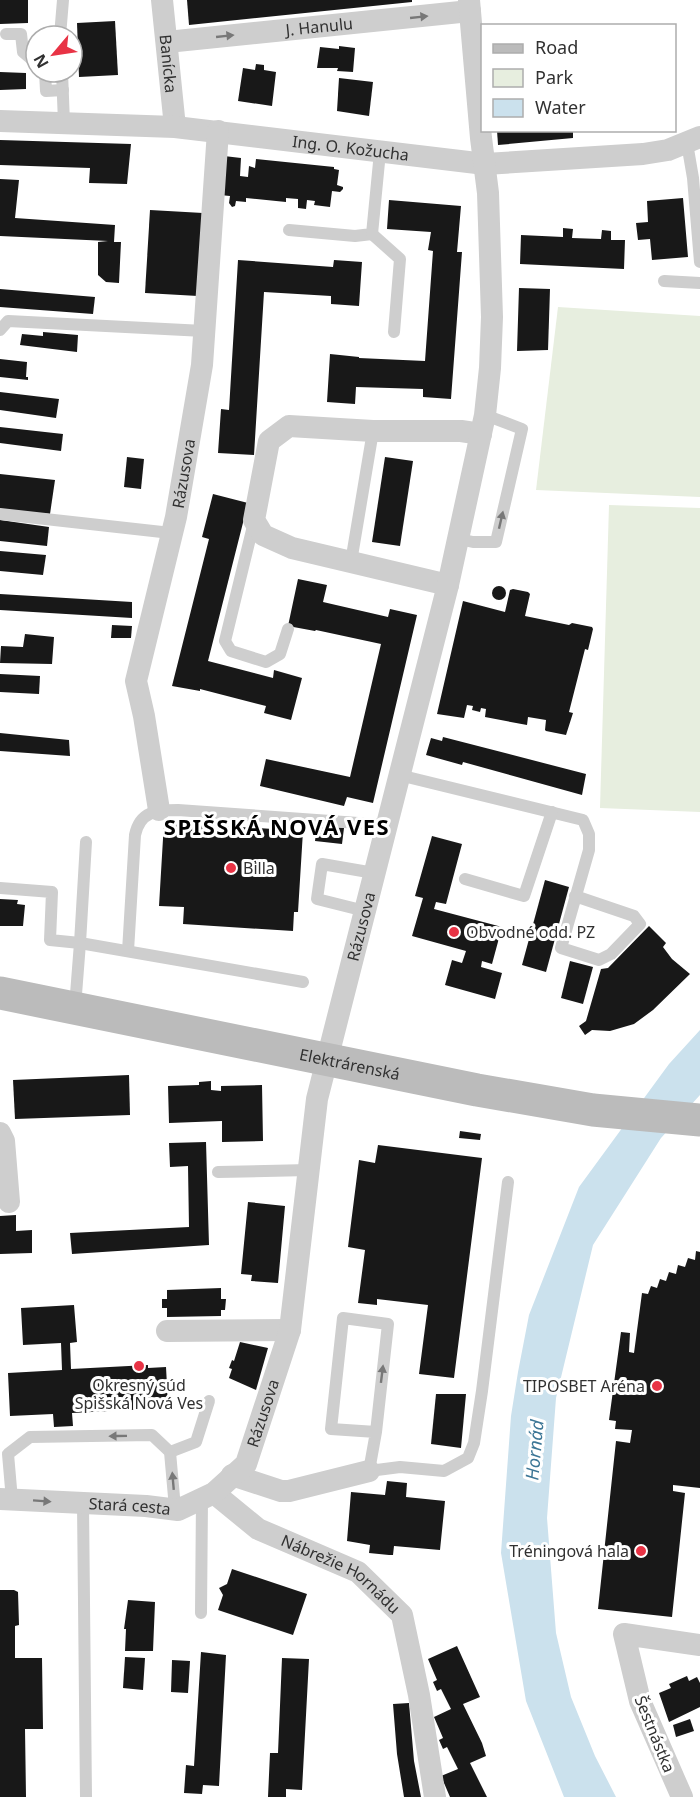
<svg xmlns="http://www.w3.org/2000/svg" width="700" height="1797" font-family="'Noto Sans',sans-serif">
<style>
.green{fill:#e7eedf}
.water{fill:#cbe1ed}
.building{fill:#181818}
.lines{fill:none;stroke-linecap:round;stroke-linejoin:round}
.lane{stroke:#cecece;stroke-width:12}
.street{stroke:#cecece;stroke-width:22}
.secondary{stroke:#bbb;stroke-width:33}
.oneway{fill:#787878}
.poi-dot{fill:#e83345;stroke:#fff;stroke-width:2}
.labels{text-anchor:middle;dominant-baseline:central;stroke-width:6;stroke-linejoin:round;paint-order:stroke}
.street-label{font-size:16px;fill:#313131;stroke:#fff}
.poi-label{font-size:16px;fill:#313131;stroke:#fff;text-anchor:start}
.water-label{font-size:18px;font-style:italic;fill:#3c7696;stroke:#fff}
.district-label{font-size:22px;font-weight:bold;letter-spacing:1.5px;fill:#000;stroke:#fff}
</style>
<rect width="100%" height="100%" fill="#fff"/>
<g class="green">
<polygon points="558,307 700,316 700,497 536,490"/>
<polygon points="609,505 700,508 700,812 600,808"/>
</g>
<polygon class="water" points="700,1030 700,1095 661,1138 593,1245 556,1398 547,1518 556,1633 571,1697 595,1756 616,1797 564,1797 526,1701 501,1553 511,1416 518,1372 529,1315 579,1187 669,1064"/>
<g class="building">
<polygon points="0,0 28,0 28,23 0,24"/>
<polygon points="187,0 412,0 412,2 189,25"/>
<polygon points="115,21 118,75 79,77 77,23"/>
<polygon points="339,46 355,48 353,72 337,71 338,68 317,68 320,47 339,49"/>
<polygon points="256,64 264,65 264,70 276,72 272,106 238,101 243,68 255,70"/>
<polygon points="0,72 26,73 26,89 0,90"/>
<polygon points="339,78 373,82 369,116 337,111"/>
<polygon points="497,130 573,130 573,138 498,145"/>
<polygon points="0,140 131,144 127,184 89,183 90,168 0,165"/>
<polygon points="224,156 241,158 240,176 248,177 249,166 255,168 256,159 334,167 334,169 339,170 337,185 343,187 343,189 340,192 332,191 330,207 314,205 315,201 307,200 306,209 298,208 298,199 286,198 286,202 246,198 246,202 236,201 235,206 232,207 229,203 230,196 220,195"/>
<polygon points="0,179 19,180 15,218 115,225 114,242 121,242 119,283 106,282 98,275 98,242 108,241 0,236"/>
<polygon points="683,198 688,257 652,260 650,239 638,240 636,223 648,222 647,201"/>
<polygon points="389,200 461,206 457,252 462,252 451,399 423,397 423,389 356,387 355,404 327,402 330,354 359,357 359,358 425,361 433,251 428,250 431,232 387,229"/>
<polygon points="150,210 203,213 198,296 145,293"/>
<polygon points="563,228 573,229 572,238 601,239 602,230 611,231 611,240 625,240 624,269 520,264 521,235 563,237"/>
<polygon points="238,260 333,267 334,260 362,262 359,306 331,304 331,296 264,292 254,455 218,453 221,409 229,410"/>
<polygon points="519,288 550,289 548,350 517,351"/>
<polygon points="0,289 95,297 93,314 0,307"/>
<polygon points="43,332 78,335 77,352 20,345 22,334 43,336"/>
<polygon points="0,359 27,362 26,377 28,377 28,380 0,377"/>
<polygon points="0,392 59,399 56,418 0,410"/>
<polygon points="0,427 63,434 61,451 0,443"/>
<polygon points="127,457 144,459 141,489 124,487"/>
<polygon points="385,457 413,461 400,546 372,542"/>
<polygon points="0,474 55,480 50,514 0,510"/>
<polygon points="213,494 248,503 208,661 273,678 274,670 302,678 291,720 264,713 266,706 200,689 200,691 172,686 209,539 202,537"/>
<polygon points="0,520 49,527 47,546 0,541"/>
<polygon points="0,551 46,555 43,575 0,571"/>
<polygon points="298,579 327,585 323,602 388,617 390,609 417,615 373,803 347,797 344,806 260,786 266,759 350,777 381,644 316,630 315,631 288,626"/>
<circle cx="499" cy="593" r="7"/>
<polygon points="513,589 528,592 530,594 525,616 569,625 572,623 592,627 593,629 588,650 585,649 569,712 573,713 566,735 546,731 545,730 546,720 528,717 527,725 485,717 486,709 481,708 480,712 472,710 473,706 467,705 464,718 437,714 463,601 505,612 510,590"/>
<polygon points="0,594 132,602 132,618 0,610"/>
<polygon points="112,625 132,626 131,638 111,638"/>
<polygon points="25,634 54,637 52,664 0,663 1,646 23,647"/>
<polygon points="0,674 40,676 39,694 0,692"/>
<polygon points="0,733 69,740 70,756 0,751"/>
<polygon points="443,737 586,774 582,795 463,762 462,765 426,755 431,738 442,741"/>
<polygon points="164,822 303,831 298,912 294,912 293,931 183,924 184,907 159,906"/>
<polygon points="317,825 344,828 342,844 315,841"/>
<polygon points="432,836 462,844 446,904 436,902 434,909 502,927 492,964 482,961 481,967 502,973 495,999 445,985 452,960 462,963 466,951 412,936 423,898 415,896"/>
<polygon points="545,880 569,887 546,972 522,965"/>
<polygon points="0,899 18,900 17,904 25,905 23,926 0,926"/>
<polygon points="649,926 666,943 663,947 672,959 690,974 653,1010 634,1024 610,1031 592,1030 585,1035 579,1026 586,1021 601,969 608,968"/>
<polygon points="570,961 593,967 583,1004 561,998"/>
<polygon points="129,1075 130,1115 15,1119 13,1080"/>
<polygon points="211,1081 211,1090 221,1091 221,1086 262,1085 263,1141 222,1142 222,1121 169,1123 168,1086 199,1085 199,1082"/>
<polygon points="460,1131 481,1134 480,1140 459,1138"/>
<polygon points="206,1142 209,1245 72,1254 70,1233 189,1227 188,1166 170,1167 169,1143"/>
<polygon points="378,1145 482,1158 454,1378 419,1374 428,1305 377,1299 377,1305 358,1303 365,1250 348,1247 359,1160 375,1163"/>
<polygon points="248,1202 285,1206 278,1283 251,1281 252,1275 241,1274"/>
<polygon points="16,1215 16,1231 32,1230 32,1253 0,1254 0,1216"/>
<polygon points="696,1251 700,1252 700,1488 673,1485 673,1491 685,1493 672,1617 598,1609 616,1441 630,1443 632,1430 615,1429 616,1421 609,1420 621,1332 630,1333 629,1352 634,1353 642,1293 648,1294 651,1286 657,1288 660,1279 666,1281 669,1272 676,1274 678,1265 685,1267 688,1258 695,1260"/>
<polygon points="221,1288 221,1299 226,1299 225,1310 221,1310 221,1316 167,1317 167,1308 162,1308 162,1299 167,1299 167,1290"/>
<polygon points="74,1305 77,1342 70,1343 71,1369 148,1365 148,1368 166,1367 168,1404 150,1405 150,1409 72,1413 73,1426 54,1427 53,1414 10,1416 8,1373 62,1370 61,1343 23,1345 21,1308"/>
<polygon points="240,1342 268,1348 256,1390 229,1378 232,1369 229,1368 232,1360 234,1361"/>
<polygon points="436,1394 466,1394 461,1448 431,1444"/>
<polygon points="387,1481 407,1483 406,1497 445,1501 440,1550 394,1546 393,1555 389,1555 369,1553 370,1545 347,1541 351,1492 385,1495"/>
<polygon points="232,1569 307,1594 293,1635 218,1610 223,1595 219,1588 227,1584"/>
<polygon points="0,1590 14,1590 18,1592 19,1625 15,1626 15,1658 42,1658 43,1729 25,1729 26,1797 0,1797"/>
<polygon points="128,1600 155,1602 153,1651 125,1651 126,1629 124,1629"/>
<polygon points="457,1646 480,1697 463,1704 482,1743 486,1756 470,1763 487,1797 450,1797 441,1776 458,1769 447,1747 443,1749 439,1740 443,1738 434,1717 451,1709 441,1689 437,1691 433,1682 437,1680 428,1659"/>
<polygon points="201,1652 226,1655 219,1786 203,1785 202,1794 184,1793 186,1765 194,1766"/>
<polygon points="125,1657 145,1658 143,1690 123,1688"/>
<polygon points="282,1658 309,1659 302,1790 286,1789 286,1797 268,1797 270,1753 278,1753"/>
<polygon points="172,1660 190,1661 188,1693 171,1692"/>
<polygon points="687,1676 689,1681 697,1677 700,1683 700,1707 669,1722 659,1693 671,1688 669,1684"/>
<polygon points="409,1703 414,1761 421,1797 404,1797 397,1754 393,1704"/>
<polygon points="690,1719 694,1731 676,1737 673,1725"/>
</g>
<g class="lines">
<g class="lane">
<polyline points="6,34 21,34 23,52 36,63"/>
<polyline points="60,36 63,0"/>
<polyline points="45,72 46,91 63,90"/>
<polyline points="62,72 64,123"/>
<polyline points="687,143 693,178 700,262"/>
<polyline points="289,230 355,236 372,234 380,152"/>
<polyline points="372,234 400,259 394,332"/>
<polyline points="664,281 700,283"/>
<polyline points="0,330 8,321 204,331"/>
<polyline points="0,514 171,533"/>
<polyline points="254,522 225,641 231,651 266,662 280,654 288,629"/>
<polyline points="459,539 473,542 496,542 522,429 485,415"/>
<polyline points="351,562 373,431"/>
<polyline points="399,775 583,820 589,834 589,850 561,948 599,960 611,954 640,924 634,916 575,896"/>
<polyline points="86,842 80,943 303,982"/>
<polyline points="465,879 524,896 552,812"/>
<polyline points="0,888 52,892 50,940 80,943 75,1007"/>
<polyline points="365,911 317,899 322,864 374,873"/>
<path d="M 128,951 L 135,835 C 140,811 157,810 178,810 L 386,825"/>
<polyline points="218,1172 309,1170"/>
<polyline points="376,1432 331,1429 343,1318 388,1324 376,1432 369,1471 400,1467 444,1471 468,1458 474,1443 482,1391 508,1182"/>
<polyline points="170,1452 196,1442 209,1401"/>
<polyline points="12,1500 8,1454 30,1437 152,1435 170,1452 174,1497 178,1510"/>
<polyline points="83,1504 86,1797"/>
<polyline points="201,1613 202,1499"/>
</g>
<g class="street">
<path id="s1" d="M 162,0 L 175,127"/>
<path id="s2" d="M 167,42 L 470,11"/>
<path id="s3" d="M 0,121 L 175,127 L 485,164 L 643,154 L 668,150 L 700,137"/>
<polyline points="448,585 292,548 263,535 254,520 269,441 289,426 373,431 461,431 481,434"/>
<path id="s4" d="M 159,810 L 144,716 L 136,681 L 176,517 L 202,365 L 218,131"/>
<polyline points="0,1133 4,1141 9,1202"/>
<polyline points="167,1331 290,1330"/>
<polyline points="232,1475 281,1491 289,1491 369,1471"/>
<path id="s5" d="M 214,1493 L 258,1529 L 358,1572 L 402,1615 L 419,1695 L 435,1797"/>
<path id="s6" d="M 0,1499 L 146,1506 L 178,1510 L 214,1493 L 246,1464 L 290,1330 L 317,1099 L 448,585 L 485,415 L 490,368 L 492,317 L 488,193 L 481,138 L 469,0"/>
<polyline points="682,1797 640,1701 624,1634 700,1645"/>
</g>
<path class="secondary" id="s7" d="M 0,993 L 477,1090 L 593,1110 L 700,1120"/>
</g>
<defs><path id="oneway-solid" d="M-6-.8H1V-3.2L6.5 0L1 3.2V.8H-6Z" transform="scale(1.5)"/></defs>
<g class="oneway">
<use href="#oneway-solid" transform="translate(419 17) rotate(-6)"/>
<use href="#oneway-solid" transform="translate(225 36) rotate(-6)"/>
<use href="#oneway-solid" transform="translate(501 520) rotate(-77)"/>
<use href="#oneway-solid" transform="translate(382 1374) rotate(-83)"/>
<use href="#oneway-solid" transform="translate(118 1436) rotate(179)"/>
<use href="#oneway-solid" transform="translate(173 1481) rotate(-95)"/>
<use href="#oneway-solid" transform="translate(42 1501) rotate(4)"/>
</g>
<g class="poi-dot">
<circle cx="231" cy="868" r="6"/>
<circle cx="454" cy="932" r="6"/>
<circle cx="139" cy="1366" r="6"/>
<circle cx="657" cy="1386" r="6"/>
<circle cx="641" cy="1551" r="6"/>
</g>
<g class="labels">
<g class="street-label">
<text stroke="none"><textPath href="#s2" startOffset="153">J. Hanulu</textPath></text>
<text stroke="none"><textPath href="#s1" startOffset="64">Banícka</textPath></text>
<text stroke="none"><textPath href="#s3" startOffset="352">Ing. O. Kožucha</textPath></text>
<text stroke="none"><textPath href="#s4" startOffset="344">Rázusova</textPath></text>
<text stroke="none"><textPath href="#s6" startOffset="813">Rázusova</textPath></text>
<text stroke="none"><textPath href="#s7" startOffset="357">Elektrárenská</textPath></text>
<text stroke="none"><textPath href="#s6" startOffset="315">Rázusova</textPath></text>
<text stroke="none"><textPath href="#s6" startOffset="130">Stará cesta</textPath></text>
<text stroke="none"><textPath href="#s5" startOffset="152">Nábrežie Hornádu</textPath></text>
<text transform="translate(655 1734) rotate(68)">Šestnástka</text>
</g>
<g class="poi-label">
<text x="243" y="868">Billa</text>
<text x="466" y="932">Obvodné odd. PZ</text>
<text x="139" y="1385" text-anchor="middle">Okresný súd<tspan x="139" dy="18">Spišská Nová Ves</tspan></text>
<text x="645" y="1386" text-anchor="end">TIPOSBET Aréna</text>
<text x="629" y="1551" text-anchor="end">Tréningová hala</text>
</g>
<g class="water-label">
<text transform="translate(534 1450) rotate(-85)">Hornád</text>
</g>
<g class="district-label">
<text x="277" y="826">SPIŠSKÁ NOVÁ VES</text>
</g>
</g>
<rect x="481" y="24" width="195" height="108" fill="#ffffff" stroke="#adadad" stroke-width="1.5"/>
<rect x="493" y="44" width="30" height="9" fill="#bbbbbb" stroke="#adadad" stroke-width="1.5"/>
<text x="535" y="54" font-size="18" fill="#313131">Road</text>
<rect x="493" y="69" width="30" height="18" fill="#e7eedf" stroke="#adadad" stroke-width="1.5"/>
<text x="535" y="84" font-size="18" fill="#313131">Park</text>
<rect x="493" y="99" width="30" height="18" fill="#cbe1ed" stroke="#adadad" stroke-width="1.5"/>
<text x="535" y="114" font-size="18" fill="#313131">Water</text>
<g transform="translate(54 54) rotate(241)"><circle r="28" fill="#ffffff" stroke="#adadad" stroke-width="1.5"/>
<path d="M0-4.5L10 22L0 15L-10 22Z" fill="#e83345"/>
<text y="-9" font-size="16" font-weight="bold" text-anchor="middle" fill="#313131">N</text>
</g>
</svg>
